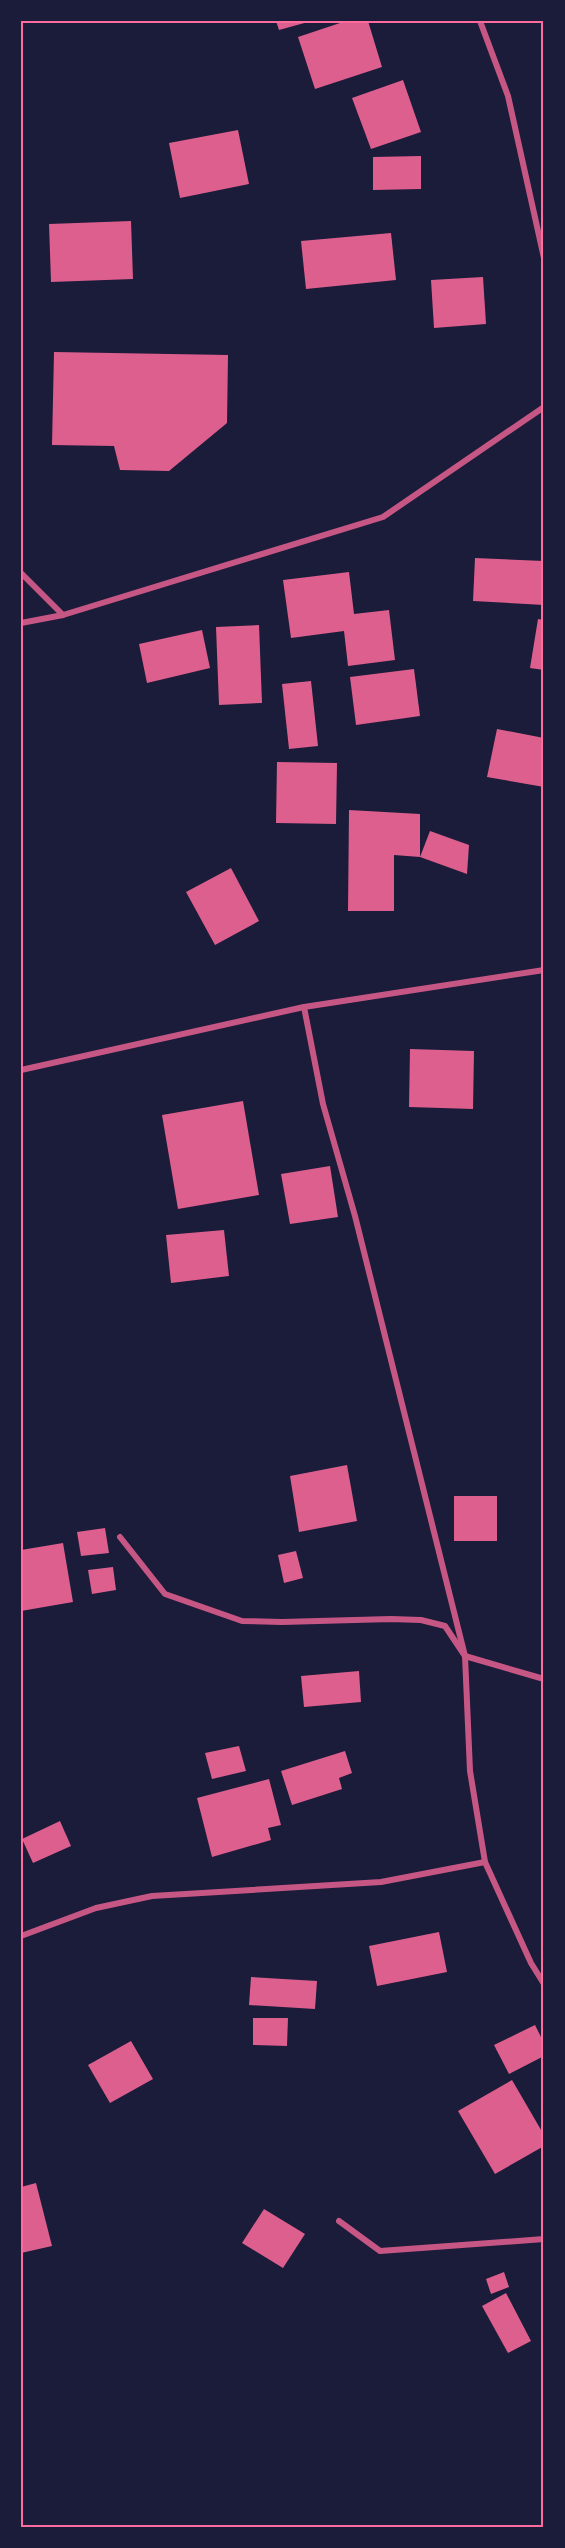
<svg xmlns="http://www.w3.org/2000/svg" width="565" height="2548" font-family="'Source Sans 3',sans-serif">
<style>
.building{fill:#dd5f8e}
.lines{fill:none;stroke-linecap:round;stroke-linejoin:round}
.minor{stroke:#c65784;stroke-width:6}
.neatline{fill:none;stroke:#ff6b9d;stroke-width:2}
</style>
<rect width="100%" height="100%" fill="#1b1b3a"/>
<g class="building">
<polygon points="276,21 308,21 308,22 279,30"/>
<polygon points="346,21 368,21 382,67 315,89 298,37"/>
<polygon points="403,80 421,132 371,149 352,98"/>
<polygon points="238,130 249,184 180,198 169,143"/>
<polygon points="421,156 421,189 373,190 373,157"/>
<polygon points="131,221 133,279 51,282 49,224"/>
<polygon points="391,233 396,280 306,289 301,241"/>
<polygon points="483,277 486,324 434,328 431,280"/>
<polygon points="54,352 228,355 227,423 169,471 120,470 114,446 52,445"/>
<polygon points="475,558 544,561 544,605 473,601"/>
<polygon points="349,572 354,614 389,610 395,660 348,666 344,631 291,638 283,580"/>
<polygon points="538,619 544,620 544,670 530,668"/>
<polygon points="259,625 262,703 219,705 216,627"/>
<polygon points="202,630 210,668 147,683 139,644"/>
<polygon points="414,669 420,716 356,725 350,677"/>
<polygon points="311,681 318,746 289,749 282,684"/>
<polygon points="497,729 544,738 544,787 487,777"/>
<polygon points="277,762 337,763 336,824 276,823"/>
<polygon points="349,810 420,814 420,857 394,855 394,911 348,911"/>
<polygon points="430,831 469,845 467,874 420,857"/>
<polygon points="231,868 259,921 215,945 186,892"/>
<polygon points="410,1049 474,1051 473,1109 409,1107"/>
<polygon points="243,1101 259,1195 178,1209 162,1115"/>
<polygon points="330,1166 338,1217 290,1224 281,1174"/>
<polygon points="224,1230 229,1276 171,1283 166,1235"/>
<polygon points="347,1465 357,1521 299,1532 290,1476"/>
<rect x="454" y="1496" width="43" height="45"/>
<polygon points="105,1528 109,1553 81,1556 77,1532"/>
<polygon points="63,1543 73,1602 21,1611 21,1550"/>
<polygon points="296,1551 303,1578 284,1583 278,1555"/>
<polygon points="113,1567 116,1590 92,1594 88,1570"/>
<polygon points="359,1671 361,1702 304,1707 301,1676"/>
<polygon points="239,1746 246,1771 212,1779 205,1753"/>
<polygon points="345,1751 352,1773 339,1778 342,1789 292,1805 281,1771"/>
<polygon points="269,1779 281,1825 268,1828 271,1840 212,1857 197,1798"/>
<polygon points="60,1821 71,1846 33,1863 22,1839"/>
<polygon points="439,1932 447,1972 377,1986 369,1946"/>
<polygon points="251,1977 317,1981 315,2009 249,2005"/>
<polygon points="253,2018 288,2018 287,2046 253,2045"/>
<polygon points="535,2025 544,2043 544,2056 509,2074 494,2045"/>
<polygon points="131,2041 153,2079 110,2103 88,2065"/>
<polygon points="512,2080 544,2135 544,2146 495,2174 458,2111"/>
<polygon points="36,2183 52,2246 21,2253 21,2187"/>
<polygon points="264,2209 305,2234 283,2268 242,2243"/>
<polygon points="504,2272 509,2287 491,2294 486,2279"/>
<polygon points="506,2293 531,2341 508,2353 482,2306"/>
</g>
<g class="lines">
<g class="minor">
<polyline points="480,21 508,96 544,258"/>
<polyline points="21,573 63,615"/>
<polyline points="21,623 63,615 383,517 544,407"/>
<polyline points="304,1007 323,1104 355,1216 465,1656 470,1771 485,1862 531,1963 544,1984"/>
<polyline points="21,1070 304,1007 544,970"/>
<polyline points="120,1537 165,1594 242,1621 282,1622 391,1619 421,1620 445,1626 465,1656 544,1679"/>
<polyline points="21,1936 96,1908 152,1896 381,1882 485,1862"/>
<polyline points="339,2221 380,2251 544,2239"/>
</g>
</g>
<rect width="565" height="2548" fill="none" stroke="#1b1b3a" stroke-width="45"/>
<rect x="22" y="22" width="520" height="2504" class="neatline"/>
</svg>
